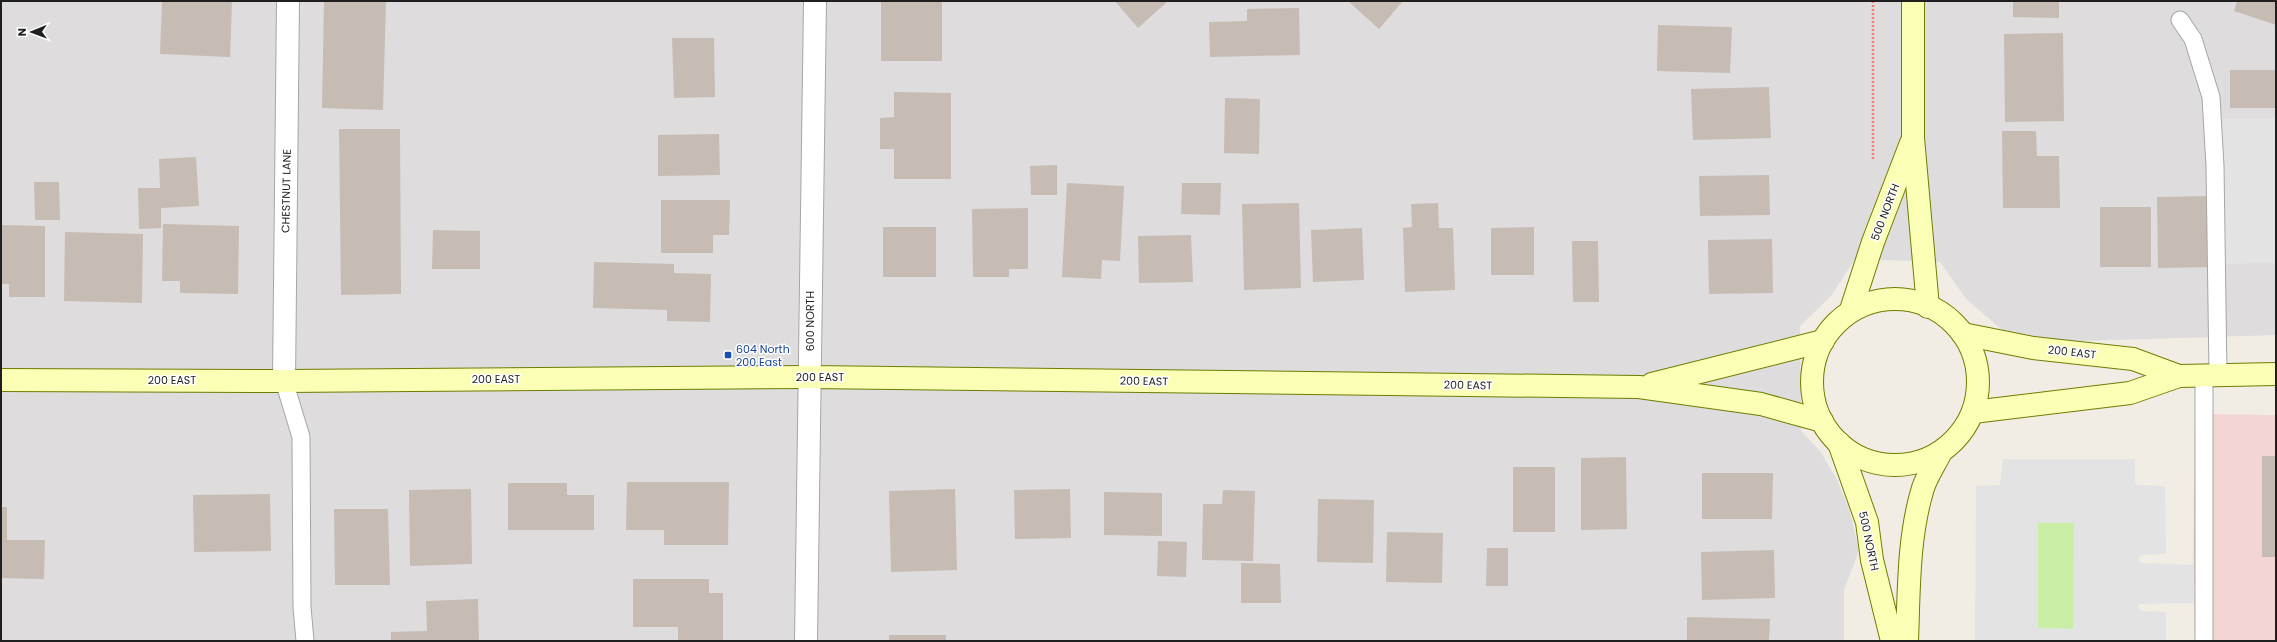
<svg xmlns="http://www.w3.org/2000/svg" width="2277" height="642" font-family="Poppins,sans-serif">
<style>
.residential{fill:#dedcdc}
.commercial{fill:#f3d5d3}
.grass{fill:#c9efa7}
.parking{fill:#e3e3e3;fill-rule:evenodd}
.building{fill:#c6bcb4}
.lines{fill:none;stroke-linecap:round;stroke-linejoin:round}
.lane-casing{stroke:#a6a6a6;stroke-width:19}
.street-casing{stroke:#a6a6a6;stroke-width:24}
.secondary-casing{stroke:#6e7d00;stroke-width:24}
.path{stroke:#ff7968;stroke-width:2.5;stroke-dasharray:2 2;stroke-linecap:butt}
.lane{stroke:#fff;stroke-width:17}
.street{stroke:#fff;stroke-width:22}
.secondary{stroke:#faffb5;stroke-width:22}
.transit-dot{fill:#1a4fb4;stroke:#fff;stroke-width:1.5}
.labels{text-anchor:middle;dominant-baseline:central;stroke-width:3;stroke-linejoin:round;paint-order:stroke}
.street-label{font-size:11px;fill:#1f1f1f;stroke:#fff}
.transit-label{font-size:11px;fill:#164399;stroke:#fff;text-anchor:start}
</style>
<rect width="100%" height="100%" fill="#f1ede5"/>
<polygon class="residential" points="1,1 2276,1 2276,335 2051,342 2005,332 1967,300 1940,262 1855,259 1831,296 1800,326 1801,431 1820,451 1836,478 1849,509 1859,550 1844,590 1844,641 1,641"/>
<polygon class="commercial" points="2195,414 2276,415 2276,641 2195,641 2193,565"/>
<rect class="grass" x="2038" y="523" width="36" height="106"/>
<g class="parking">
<polygon points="2222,118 2276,118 2276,263 2224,264"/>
<path d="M 2003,459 L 2135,459 L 2135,482 L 2137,485 L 2165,486 L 2166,554 L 2142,555 L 2139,556 L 2138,560 L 2142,563 L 2193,565 L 2195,603 L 2139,604 L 2138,608 L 2143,611 L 2166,612 L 2166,641 L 1975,641 L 1976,486 L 2000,485 ZM 2038,523 L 2074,523 L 2073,629 L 2038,628 Z"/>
</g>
<g class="building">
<polygon points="162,1 232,1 230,57 160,54"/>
<polygon points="324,1 386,1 383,110 322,108"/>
<rect x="881" y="1" width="61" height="60"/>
<polygon points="1115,1 1168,1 1138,28"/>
<polygon points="1348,1 1403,1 1379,29"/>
<polygon points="2013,1 2059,1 2059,18 2013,17"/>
<polygon points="2237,1 2276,1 2276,25 2234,11"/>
<polygon points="1299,8 1300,55 1210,57 1209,22 1247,21 1247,9"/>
<polygon points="1658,25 1732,27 1730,73 1657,71"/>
<polygon points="2063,33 2064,121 2005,122 2004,34"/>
<polygon points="672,38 714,38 715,97 674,98"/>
<rect x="2230" y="70" width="46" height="38"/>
<polygon points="1769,87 1771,138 1693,140 1691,89"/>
<polygon points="894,92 951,93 951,179 894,179 894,149 880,149 880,118 894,117"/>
<polygon points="1225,98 1260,99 1259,154 1224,153"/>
<polygon points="339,129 400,129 401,294 341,295"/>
<polygon points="2002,131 2036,131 2037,156 2059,156 2060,208 2003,208"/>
<polygon points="719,134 720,175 658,176 658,135"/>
<polygon points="196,157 199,206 161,208 161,228 139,229 138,188 160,188 159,159"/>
<polygon points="1057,165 1057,195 1031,195 1030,166"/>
<polygon points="1769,175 1770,215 1700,216 1699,176"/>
<polygon points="34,182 59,182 60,220 35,220"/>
<polygon points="1067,183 1124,186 1120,261 1102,260 1101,279 1062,277"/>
<polygon points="1182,183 1221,183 1220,215 1181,214"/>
<polygon points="2212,196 2213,267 2158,268 2157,197"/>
<polygon points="661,200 730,200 729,235 713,235 713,253 661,253"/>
<polygon points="1299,203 1301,288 1244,290 1242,204"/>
<polygon points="1438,203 1439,228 1453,228 1455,290 1405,292 1403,228 1412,227 1411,204"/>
<rect x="2100" y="207" width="51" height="60"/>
<polygon points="1028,208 1028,269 1009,269 1009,277 973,277 972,209"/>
<polygon points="163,224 239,226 238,294 180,293 180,281 162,281"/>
<polygon points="1,225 45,226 45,297 9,297 9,284 1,284"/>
<rect x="883" y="227" width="53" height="50"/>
<polygon points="1534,227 1534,275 1491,275 1491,228"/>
<polygon points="1362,228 1364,280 1313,282 1311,230"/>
<polygon points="433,230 480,231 480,269 432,269"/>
<polygon points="65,232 143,234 142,303 64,301"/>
<polygon points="1191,235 1193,282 1139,283 1138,236"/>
<polygon points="1772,239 1773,293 1709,294 1708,240"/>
<polygon points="1572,241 1598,241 1599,302 1573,302"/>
<polygon points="594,262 674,264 674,273 711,274 710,322 667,321 667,310 593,308"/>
<rect x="2262" y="456" width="14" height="101"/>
<polygon points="1626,457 1627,529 1581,530 1581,458"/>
<rect x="1513" y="467" width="42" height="65"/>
<polygon points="1702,473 1773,473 1772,519 1702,519"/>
<polygon points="627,482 729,482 728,545 664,545 664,530 626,530"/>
<polygon points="508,483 567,483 567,495 594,495 594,530 508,530"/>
<polygon points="471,489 472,564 410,566 409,490"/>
<polygon points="955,489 957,570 891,572 889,491"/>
<polygon points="1070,489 1071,538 1015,539 1014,490"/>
<polygon points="1223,490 1255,491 1253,561 1202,560 1203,504 1222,504"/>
<polygon points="1104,492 1162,493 1162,536 1104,535"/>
<polygon points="270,494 271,551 194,552 193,495"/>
<polygon points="1318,499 1374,500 1373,563 1317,562"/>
<polygon points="1,507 7,507 7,540 45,540 44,579 1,578"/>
<polygon points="334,509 388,509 390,585 335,585"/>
<polygon points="1387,532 1443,533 1442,583 1386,582"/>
<polygon points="1158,541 1187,542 1186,577 1157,576"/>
<polygon points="1487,548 1508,548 1508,586 1486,586"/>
<polygon points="1774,550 1775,598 1702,600 1701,552"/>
<polygon points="1241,563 1280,564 1281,603 1241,603"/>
<polygon points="633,579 709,579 709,593 723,593 723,641 678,641 678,627 633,627"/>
<polygon points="478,599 479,641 391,641 391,632 427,631 426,601"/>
<polygon points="1687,617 1770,619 1769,641 1687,641"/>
<rect x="889" y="635" width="57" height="6"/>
</g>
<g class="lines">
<g class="lane-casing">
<g id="lane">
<polyline points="2180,20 2193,39 2211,97 2215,166 2218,374"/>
<polyline points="2204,375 2204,641"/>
<polyline points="284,381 301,437 302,607 305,641"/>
</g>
</g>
<g class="street-casing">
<g id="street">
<polyline points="284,381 288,1"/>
<polyline points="806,641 815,1"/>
</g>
</g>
<g class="secondary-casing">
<g id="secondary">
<polyline points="1913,1 1913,138 1928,307"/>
<circle cx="1895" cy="382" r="83"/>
<polyline points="1851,310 1873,242 1911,143"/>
<polyline points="1963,334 2033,348 2133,359 2179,376"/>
<polyline points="1,380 284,381 810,377 1639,387 1761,404 1822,421"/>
<polyline points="1652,384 1823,341"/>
<polyline points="1973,412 2130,393 2179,376 2276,374"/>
<polyline points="1839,443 1867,522 1872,560 1892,641"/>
<path d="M 1907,641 C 1909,590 1908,537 1923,488 C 1927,476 1935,464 1941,452"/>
</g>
</g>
<polyline class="path" points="1873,1 1873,160"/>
<use href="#lane" class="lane"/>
<use href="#street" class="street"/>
<use href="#secondary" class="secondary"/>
</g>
<rect class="transit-dot" x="724" y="351" width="8" height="8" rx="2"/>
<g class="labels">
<g class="street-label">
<text transform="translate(286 191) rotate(-89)">CHESTNUT LANE</text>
<text transform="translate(1885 212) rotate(-69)">500 NORTH</text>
<text transform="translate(810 321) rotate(-90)">600 NORTH</text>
<text transform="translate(2072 352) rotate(6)">200 EAST</text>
<text x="820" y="377">200 EAST</text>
<text x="496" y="379">200 EAST</text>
<text x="172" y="380">200 EAST</text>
<text transform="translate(1144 381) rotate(1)">200 EAST</text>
<text transform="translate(1468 385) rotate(1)">200 EAST</text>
<text transform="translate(1869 541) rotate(78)">500 NORTH</text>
</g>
<g class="transit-label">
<text x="736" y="349">604 North<tspan x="736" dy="13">200 East</tspan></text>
</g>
</g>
<rect width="2277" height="642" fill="none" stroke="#1f1f1f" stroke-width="4"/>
<g transform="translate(32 32) rotate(269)" stroke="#ffffff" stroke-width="3" paint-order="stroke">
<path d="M0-3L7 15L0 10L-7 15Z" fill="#1f1f1f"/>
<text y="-6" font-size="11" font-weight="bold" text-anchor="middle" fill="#1f1f1f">N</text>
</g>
</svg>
